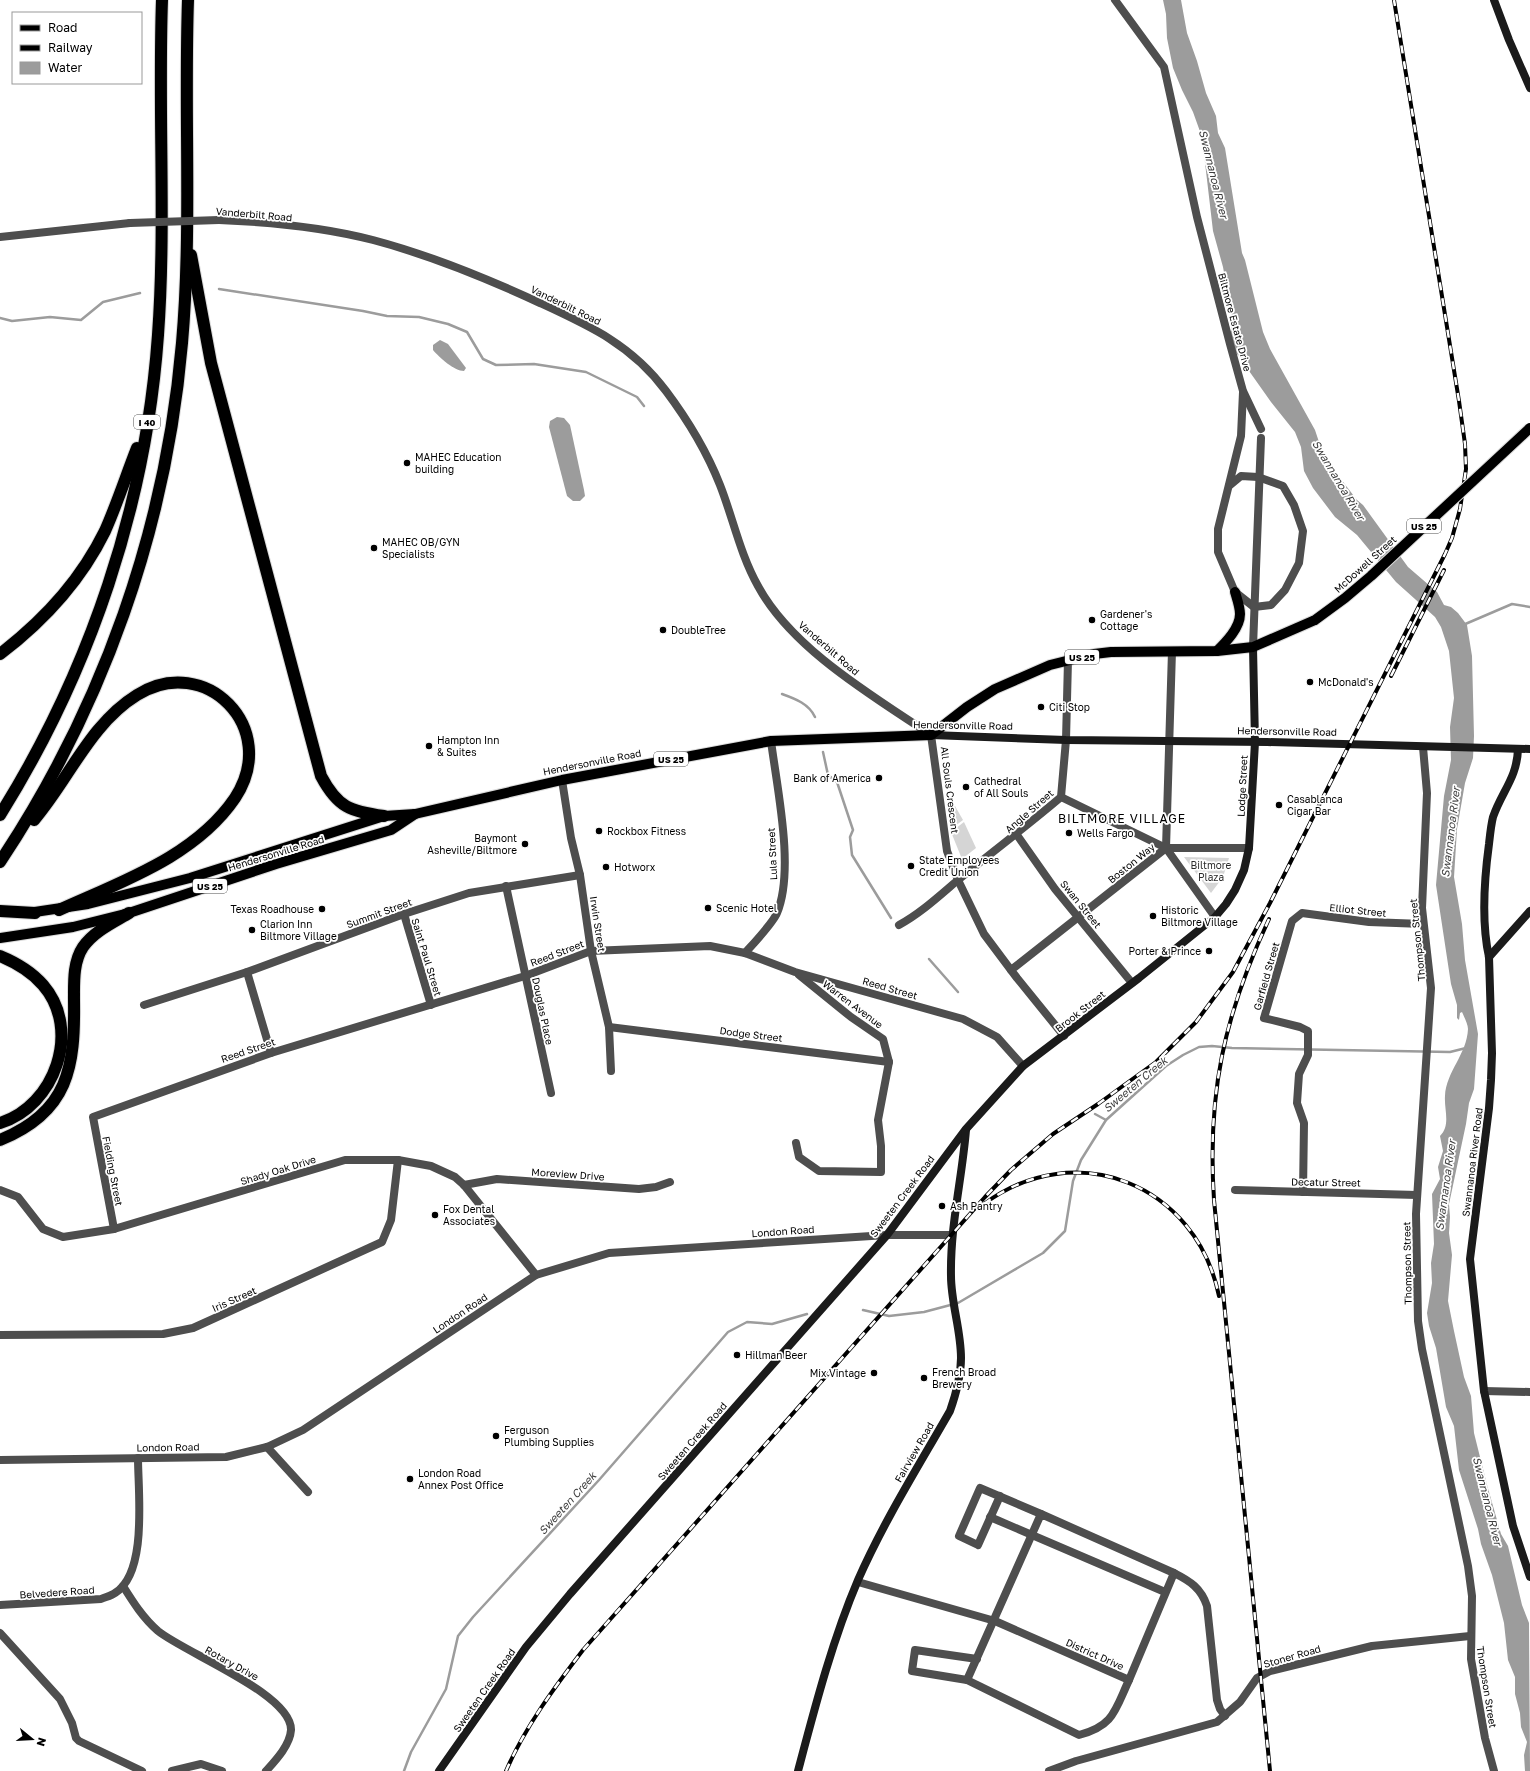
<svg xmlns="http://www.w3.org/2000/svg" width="1530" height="1771" font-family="'Golos Text',sans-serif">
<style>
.green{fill:#d5d5d5}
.water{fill:#9c9c9c}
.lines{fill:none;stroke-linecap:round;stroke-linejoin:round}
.stream{stroke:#9c9c9c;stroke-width:2.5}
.primary-casing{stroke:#dbdbdb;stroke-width:12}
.highway-casing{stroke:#dbdbdb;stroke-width:14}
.street{stroke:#4e4e4e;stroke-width:8}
.secondary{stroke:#1b1b1b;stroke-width:8}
.primary{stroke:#000;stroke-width:10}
.highway{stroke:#000;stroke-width:12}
.rail-casing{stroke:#000;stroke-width:4}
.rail{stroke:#fff;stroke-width:2.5;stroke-dasharray:8;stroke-linecap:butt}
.primary-bridge-casing{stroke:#dbdbdb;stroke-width:12;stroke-linecap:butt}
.street-bridge{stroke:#4e4e4e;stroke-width:8}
.primary-bridge{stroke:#000;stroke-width:10}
.poi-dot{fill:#000;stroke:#fff;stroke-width:1.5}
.labels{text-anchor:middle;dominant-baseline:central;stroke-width:3.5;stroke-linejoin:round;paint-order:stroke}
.shield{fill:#fff;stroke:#4c4c4c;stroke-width:1}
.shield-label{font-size:9px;font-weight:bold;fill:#000}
.street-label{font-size:10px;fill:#000;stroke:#fff}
.poi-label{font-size:10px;fill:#000;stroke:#fff;text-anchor:start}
.park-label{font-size:10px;fill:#2c2c2c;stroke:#fff}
.water-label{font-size:11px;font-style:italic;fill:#3d3d3d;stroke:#fff}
.quarter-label{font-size:12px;letter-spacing:1px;fill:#000;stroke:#fff}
</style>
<rect width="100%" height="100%" fill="#fff"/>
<g class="green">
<polygon points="955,806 963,820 951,829 950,807"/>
<polygon points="964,822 976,848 962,859 951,832"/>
<polygon points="1184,857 1229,858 1223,877 1211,893"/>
</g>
<g class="water">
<path d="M 1163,0 L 1181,0 L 1187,33 L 1197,61 L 1206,93 L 1216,116 L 1218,133 L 1225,148 L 1242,253 L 1245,260 L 1263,332 L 1270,349 L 1315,430 L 1323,454 L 1330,465 L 1357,500 L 1363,505 L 1408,567 L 1437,592 L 1444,605 L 1451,607 L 1458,613 L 1467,625 L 1472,656 L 1474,736 L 1473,758 L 1465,783 L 1457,829 L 1454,877 L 1462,924 L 1465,960 L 1478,1034 L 1474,1089 L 1469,1103 L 1466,1124 L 1449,1204 L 1450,1217 L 1449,1233 L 1452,1255 L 1448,1301 L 1454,1331 L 1464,1377 L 1471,1396 L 1474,1433 L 1487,1485 L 1501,1534 L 1508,1546 L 1522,1605 L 1529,1623 L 1530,1771 L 1525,1771 L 1524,1755 L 1527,1742 L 1521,1727 L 1520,1713 L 1515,1694 L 1515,1677 L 1508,1660 L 1504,1623 L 1492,1575 L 1481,1544 L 1478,1529 L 1459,1470 L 1454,1426 L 1446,1407 L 1436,1348 L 1429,1326 L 1427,1313 L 1432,1283 L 1431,1263 L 1434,1244 L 1432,1194 L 1440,1179 L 1438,1167 L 1443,1151 L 1440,1136 C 1451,1125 1444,1110 1445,1096 C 1446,1072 1467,1054 1468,1029 C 1468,1024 1464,1017 1462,1012 L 1460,1013 L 1459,1020 L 1457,1018 L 1457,1005 L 1451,984 L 1436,885 L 1444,796 L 1451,760 L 1450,727 L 1454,698 L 1449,651 L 1441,627 L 1435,617 L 1396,582 L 1357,535 L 1335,517 L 1313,488 L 1304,471 L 1301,447 L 1295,432 L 1271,402 L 1230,344 L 1232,316 L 1223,267 L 1213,231 L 1202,137 L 1193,112 L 1182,90 L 1173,68 L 1167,38 L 1166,14 Z"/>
<path d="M 440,340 L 448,344 L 466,368 L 464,371 C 454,371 439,357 433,350 L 433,345 Z"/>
<polygon points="557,417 564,418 570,425 584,490 585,496 580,501 573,501 567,496 549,427 550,421"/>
</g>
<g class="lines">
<g class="stream">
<polyline points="219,289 363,311 387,316 419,317 448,324 467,332 483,359 496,365 534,364 586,372 637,397 644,406"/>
<polyline points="0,318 12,321 50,317 81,320 103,302 140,293"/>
<polyline points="1463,625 1512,604 1530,607"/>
<path d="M 782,694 C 796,699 809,704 815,717"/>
<polyline points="823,752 828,775 837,782 853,830 850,837 852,855 891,918"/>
<polyline points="929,959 958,992"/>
<polyline points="1095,1114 1106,1120"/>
<polyline points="863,1310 889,1316 924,1312 958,1303 1043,1253 1065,1231 1073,1181 1081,1160 1106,1120 1166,1066 1183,1055 1199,1047 1212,1046 1232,1048 1450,1052 1466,1048"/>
<polyline points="404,1771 411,1752 446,1689 458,1636 473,1617 599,1480 728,1332 747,1322 772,1324 807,1314"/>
</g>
<g class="primary-casing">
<g id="primary">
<path d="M 1217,651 C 1226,642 1240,628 1240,614 C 1240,607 1237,599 1235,592"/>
<polyline points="28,913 88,904 190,878 384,816 415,814 562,780 771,741 931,735 967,707 995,689 1050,665 1094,654 1111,652 1217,651 1253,647 1315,620"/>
<polyline points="0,938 73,927 129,913 276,864 391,830 415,814"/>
</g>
</g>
<g class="highway-casing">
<g id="highway">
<path d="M 191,255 L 211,363 L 321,776 C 338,808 350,811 384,816"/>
<path d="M 0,654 C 42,622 81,580 105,531 C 117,504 126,476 137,448"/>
<path d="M 0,815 C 90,671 146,505 158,335 C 166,224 158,112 162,0"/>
<path d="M 34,820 C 69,779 90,724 137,695 C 205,652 281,728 235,798 C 195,857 120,882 59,910"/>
<path d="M 0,862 C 103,707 166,529 182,343 C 192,229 184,114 188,0"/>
<polyline points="0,911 35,913"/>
<path d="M 0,956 C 17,963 31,971 43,985 C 82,1030 55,1106 0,1123"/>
<path d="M 0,1140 C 69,1112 75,1067 74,1000 C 74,982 73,962 83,947 C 94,931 114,922 129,913"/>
</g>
</g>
<g class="street">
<polyline points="1115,0 1164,67 1197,217 1230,344 1243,391 1261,429"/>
<path d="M 219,220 C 269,222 323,227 373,240 C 430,255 486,278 540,303 C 590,326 632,345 666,391 C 687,419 707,452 720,485 C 733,518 740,554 758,586 C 792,649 873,696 931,735 L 947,851 L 958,880 L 984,934 L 1017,978 L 1064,1036"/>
<polyline points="0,237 130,223"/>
<polyline points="1229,486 1241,476 1258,477 1283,486 1294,505 1303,531 1299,563 1285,590 1271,605 1254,607 1235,592 1218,552 1218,529 1241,436 1243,392"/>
<polyline points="1253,647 1261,438"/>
<polyline points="1423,747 1427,793 1422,908 1431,988 1416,1214 1418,1321 1422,1349 1468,1566 1472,1596 1471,1659 1485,1738 1494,1771"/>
<polyline points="562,780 571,838 580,875 591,951 609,1027 611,1071"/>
<polyline points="1061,797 1166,848 1249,848"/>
<polyline points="1017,835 1055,889 1132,983"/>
<polyline points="1166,848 1215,917"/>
<polyline points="506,886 551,1093"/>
<polyline points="404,914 431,1005"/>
<path d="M 899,925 C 921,913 939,896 958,880 C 992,852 1027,826 1061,797 L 1066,740 L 1068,660"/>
<path d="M 745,953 C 753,944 773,923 777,913 C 795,870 777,788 771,741"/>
<polyline points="1011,970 1166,848 1172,651"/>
<polyline points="247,972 271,1053"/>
<polyline points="144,1005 247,972 404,914 469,893 580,875"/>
<polyline points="609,1027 889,1062"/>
<polyline points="796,1143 799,1157 819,1171 881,1172 881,1146 878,1120 889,1062 883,1039 851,1017 799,975"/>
<polyline points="464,1185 497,1179 639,1189 656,1187 670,1182"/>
<polyline points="0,1190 18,1197 43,1229 63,1237 114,1229 345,1160 398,1160 431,1166 455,1177 464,1185 536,1275"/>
<polyline points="1235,1190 1417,1195"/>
<polyline points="1303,1192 1304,1123 1297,1103 1299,1074 1308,1055 1308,1031 1300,1027 1264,1018 1292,921 1302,913 1369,922 1423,924"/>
<polyline points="114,1229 93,1117 271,1053 525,976 591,951 710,946 745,953 795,972 963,1019 997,1037 1023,1066"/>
<polyline points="0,1335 163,1334 193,1328 382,1242 391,1220 398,1160"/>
<polyline points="1484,1391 1530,1392"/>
<polyline points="267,1447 308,1492"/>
<polyline points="0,1460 226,1457 267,1447 303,1430 536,1275 609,1253 887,1235 952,1235"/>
<polyline points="1000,1496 978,1545 959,1536 980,1488 1041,1514"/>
<polyline points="990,1517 1165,1592"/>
<polyline points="858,1582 995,1621 1129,1680 1174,1573"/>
<path d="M 123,1586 C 133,1602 143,1618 158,1631 C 185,1653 292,1694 291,1730 C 290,1745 276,1760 266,1771"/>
<path d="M 0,1605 L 101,1599 C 105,1597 111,1596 115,1593 C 148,1573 138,1492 138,1458"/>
<polyline points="0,1633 60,1699 72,1723 76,1738 79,1741 142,1771"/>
<polyline points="967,1680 912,1671 915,1650 977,1659"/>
<path d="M 1129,1680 C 1115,1710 1114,1726 1079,1735 L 967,1680 L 1041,1514 L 1174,1573 C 1190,1581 1201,1588 1207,1606 L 1217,1700 L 1220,1709 L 1225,1716"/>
<polyline points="172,1771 201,1764 222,1771"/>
<polyline points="1049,1771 1076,1761 1217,1722 1240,1702 1257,1678 1270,1671 1372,1646 1470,1636"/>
</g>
<g class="secondary">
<polyline points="1494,0 1509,40 1530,88"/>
<polyline points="931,735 1066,740 1267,742 1530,749"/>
<path d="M 1518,749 C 1517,778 1502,791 1493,817 C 1491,825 1490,835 1489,844 C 1484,881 1481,921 1489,957 L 1492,1053 L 1491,1080 L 1489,1108 L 1470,1259 L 1484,1391 L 1513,1526 L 1530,1577"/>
<polyline points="1489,957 1530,911"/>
<polyline points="439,1771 526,1647 570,1594 887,1235 966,1129 1023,1066 1139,978 1215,917 1226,904 1235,890 1244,870 1249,848 1255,742 1253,647"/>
<path d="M 798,1771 C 815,1707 832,1641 858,1580 C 884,1521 918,1467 950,1411 C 956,1394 961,1376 961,1358 C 961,1330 951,1303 951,1276 C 950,1226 962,1179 966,1130"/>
</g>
<use href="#primary" class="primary"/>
<use href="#highway" class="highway"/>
<g class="rail-casing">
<g id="rail">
<polyline points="1391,676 1444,570"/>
<path d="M 1269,919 C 1224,1016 1207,1093 1214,1200 L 1270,1771"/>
<path d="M 984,1204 C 1076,1136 1196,1184 1219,1296"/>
<path d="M 506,1771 C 525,1727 554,1688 583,1650 L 985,1197 L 1011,1170 L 1053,1134 L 1098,1104 L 1156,1062 L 1196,1022 L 1233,972 L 1270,903 L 1445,554 L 1452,538 L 1460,509 L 1466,469 L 1465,444 L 1459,401 L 1394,0"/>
</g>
</g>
<use href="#rail" class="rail"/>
<g class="primary-bridge-casing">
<polyline id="primary-bridge" points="1315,620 1345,598 1371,576 1530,428"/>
</g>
<polyline class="street-bridge" points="130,223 219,220"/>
<use href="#primary-bridge" class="primary-bridge"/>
</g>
<g class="poi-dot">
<circle cx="407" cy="463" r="4"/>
<circle cx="374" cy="548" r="4"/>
<circle cx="1092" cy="620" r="4"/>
<circle cx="663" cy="630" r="4"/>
<circle cx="1310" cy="682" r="4"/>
<circle cx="1041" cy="707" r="4"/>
<circle cx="429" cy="746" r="4"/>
<circle cx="879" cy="778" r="4"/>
<circle cx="966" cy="787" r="4"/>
<circle cx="1279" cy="805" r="4"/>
<circle cx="599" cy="831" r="4"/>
<circle cx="1069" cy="833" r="4"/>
<circle cx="525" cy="844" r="4"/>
<circle cx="911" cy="866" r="4"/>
<circle cx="606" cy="867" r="4"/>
<circle cx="708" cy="908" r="4"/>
<circle cx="322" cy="909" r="4"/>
<circle cx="1153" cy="916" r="4"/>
<circle cx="252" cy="930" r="4"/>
<circle cx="1209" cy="951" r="4"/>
<circle cx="942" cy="1206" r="4"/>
<circle cx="435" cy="1215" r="4"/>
<circle cx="737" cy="1355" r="4"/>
<circle cx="874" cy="1373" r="4"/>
<circle cx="924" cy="1378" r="4"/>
<circle cx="496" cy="1436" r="4"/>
<circle cx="410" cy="1479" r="4"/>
</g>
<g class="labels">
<g class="shield">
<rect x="134" y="415" width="26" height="14" rx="3"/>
<rect x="1407" y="519" width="34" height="14" rx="3"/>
<rect x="1065" y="650" width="34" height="14" rx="3"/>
<rect x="654" y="752" width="34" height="14" rx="3"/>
<rect x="193" y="879" width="34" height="14" rx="3"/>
</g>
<g class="shield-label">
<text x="147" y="422">I 40</text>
<text x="1424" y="526">US 25</text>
<text x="1082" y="657">US 25</text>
<text x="671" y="759">US 25</text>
<text x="210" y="886">US 25</text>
</g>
<g class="street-label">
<text transform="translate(254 214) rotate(5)">Vanderbilt Road</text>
<text transform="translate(566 305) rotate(26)">Vanderbilt Road</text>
<text transform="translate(1235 322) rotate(75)">Biltmore Estate Drive</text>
<text transform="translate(1365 564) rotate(-42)">McDowell Street</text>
<text transform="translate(829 648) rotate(41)">Vanderbilt Road</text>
<text transform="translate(963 725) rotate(1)">Hendersonville Road</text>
<text transform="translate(1287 731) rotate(1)">Hendersonville Road</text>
<text transform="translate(592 762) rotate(-11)">Hendersonville Road</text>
<text transform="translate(1242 786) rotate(-87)">Lodge Street</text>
<text transform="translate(950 790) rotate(83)">All Souls Crescent</text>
<text transform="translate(1029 811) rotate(-41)">Angle Street</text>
<text transform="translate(276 853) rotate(-17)">Hendersonville Road</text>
<text transform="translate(772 854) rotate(-93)">Lula Street</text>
<text transform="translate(1131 863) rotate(-39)">Boston Way</text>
<text transform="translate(1081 904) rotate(51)">Swan Street</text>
<text transform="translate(1358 910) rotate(6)">Elliot Street</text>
<text transform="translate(379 913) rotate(-20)">Summit Street</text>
<text transform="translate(598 924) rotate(81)">Irwin Street</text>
<text transform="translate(1417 940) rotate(-96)">Thompson Street</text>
<text transform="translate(557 953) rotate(-21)">Reed Street</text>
<text transform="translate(427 957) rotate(73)">Saint Paul Street</text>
<text transform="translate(1266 976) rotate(-74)">Garfield Street</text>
<text transform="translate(890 988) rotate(16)">Reed Street</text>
<text transform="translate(853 1004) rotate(37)">Warren Avenue</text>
<text transform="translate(543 1011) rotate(78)">Douglas Place</text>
<text transform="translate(1080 1011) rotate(-38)">Brook Street</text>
<text transform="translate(751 1034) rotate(7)">Dodge Street</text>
<text transform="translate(248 1050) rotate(-19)">Reed Street</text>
<text transform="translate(1472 1162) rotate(-83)">Swannanoa River Road</text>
<text transform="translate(278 1170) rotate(-17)">Shady Oak Drive</text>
<text transform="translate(113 1171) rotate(79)">Fielding Street</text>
<text transform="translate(568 1174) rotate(4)">Moreview Drive</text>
<text transform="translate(1326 1182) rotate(1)">Decatur Street</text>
<text transform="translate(902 1196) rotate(-53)">Sweeten Creek Road</text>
<text transform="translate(783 1231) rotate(-4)">London Road</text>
<text transform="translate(1407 1263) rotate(-91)">Thompson Street</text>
<text transform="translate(234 1299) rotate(-24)">Iris Street</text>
<text transform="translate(460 1313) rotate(-34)">London Road</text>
<text transform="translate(692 1441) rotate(-49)">Sweeten Creek Road</text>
<text transform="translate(168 1447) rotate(-1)">London Road</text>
<text transform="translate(914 1452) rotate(-60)">Fairview Road</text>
<text transform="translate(57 1592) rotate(-4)">Belvedere Road</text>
<text transform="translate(1095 1654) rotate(24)">District Drive</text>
<text transform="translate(1292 1656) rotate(-16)">Stoner Road</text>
<text transform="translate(232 1663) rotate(29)">Rotary Drive</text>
<text transform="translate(1487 1687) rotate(81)">Thompson Street</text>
<text transform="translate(484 1690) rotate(-55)">Sweeten Creek Road</text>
</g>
<g class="poi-label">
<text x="415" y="457">MAHEC Education<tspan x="415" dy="12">building</tspan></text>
<text x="382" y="542">MAHEC OB/GYN<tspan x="382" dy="12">Specialists</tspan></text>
<text x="1100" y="614">Gardener's<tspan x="1100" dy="12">Cottage</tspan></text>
<text x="671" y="630">DoubleTree</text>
<text x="1318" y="682">McDonald's</text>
<text x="1049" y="707">Citi Stop</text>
<text x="437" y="740">Hampton Inn<tspan x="437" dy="12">&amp; Suites</tspan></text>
<text x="871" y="778" text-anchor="end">Bank of America</text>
<text x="974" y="781">Cathedral<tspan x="974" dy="12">of All Souls</tspan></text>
<text x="1287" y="799">Casablanca<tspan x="1287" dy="12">Cigar Bar</tspan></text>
<text x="607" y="831">Rockbox Fitness</text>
<text x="1077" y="833">Wells Fargo</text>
<text x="517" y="838" text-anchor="end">Baymont<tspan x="517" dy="12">Asheville/Biltmore</tspan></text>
<text x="919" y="860">State Employees<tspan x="919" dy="12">Credit Union</tspan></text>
<text x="614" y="867">Hotworx</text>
<text x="716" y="908">Scenic Hotel</text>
<text x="314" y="909" text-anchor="end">Texas Roadhouse</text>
<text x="1161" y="910">Historic<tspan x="1161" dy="12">Biltmore Village</tspan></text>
<text x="260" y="924">Clarion Inn<tspan x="260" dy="12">Biltmore Village</tspan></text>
<text x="1201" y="951" text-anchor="end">Porter &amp; Prince</text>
<text x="950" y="1206">Ash Pantry</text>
<text x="443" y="1209">Fox Dental<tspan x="443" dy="12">Associates</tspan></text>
<text x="745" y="1355">Hillman Beer</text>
<text x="932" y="1372">French Broad<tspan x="932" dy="12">Brewery</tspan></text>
<text x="866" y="1373" text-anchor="end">Mix Vintage</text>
<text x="504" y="1430">Ferguson<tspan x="504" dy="12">Plumbing Supplies</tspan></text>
<text x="418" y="1473">London Road<tspan x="418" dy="12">Annex Post Office</tspan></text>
</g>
<g class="park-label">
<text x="1211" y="865">Biltmore<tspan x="1211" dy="12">Plaza</tspan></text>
</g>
<g class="water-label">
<text transform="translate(1214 174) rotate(76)">Swannanoa River</text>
<text transform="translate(1339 480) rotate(59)">Swannanoa River</text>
<text transform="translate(1450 832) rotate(-83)">Swannanoa River</text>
<text transform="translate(1135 1084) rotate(-40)">Sweeten Creek</text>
<text transform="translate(1445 1185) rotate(-82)">Swannanoa River</text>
<text transform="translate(1488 1501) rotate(76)">Swannanoa River</text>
<text transform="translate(567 1503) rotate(-48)">Sweeten Creek</text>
</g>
<g class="quarter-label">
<text x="1122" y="818">BILTMORE VILLAGE</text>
</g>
</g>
<rect x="12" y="12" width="130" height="72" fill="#ffffff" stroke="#999999"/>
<rect x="20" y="25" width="20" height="6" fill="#000000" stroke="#999999"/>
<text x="48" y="32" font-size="12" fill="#000000">Road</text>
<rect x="20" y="45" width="20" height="6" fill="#000000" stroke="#999999"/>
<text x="48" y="52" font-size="12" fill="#000000">Railway</text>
<rect x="20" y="62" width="20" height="12" fill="#9c9c9c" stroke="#999999"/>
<text x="48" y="72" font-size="12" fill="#000000">Water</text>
<g transform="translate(32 1739) rotate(108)" stroke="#ffffff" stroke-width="3" paint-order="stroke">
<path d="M0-3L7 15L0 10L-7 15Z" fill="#000000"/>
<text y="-6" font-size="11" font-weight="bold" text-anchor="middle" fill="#000000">N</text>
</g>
</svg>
